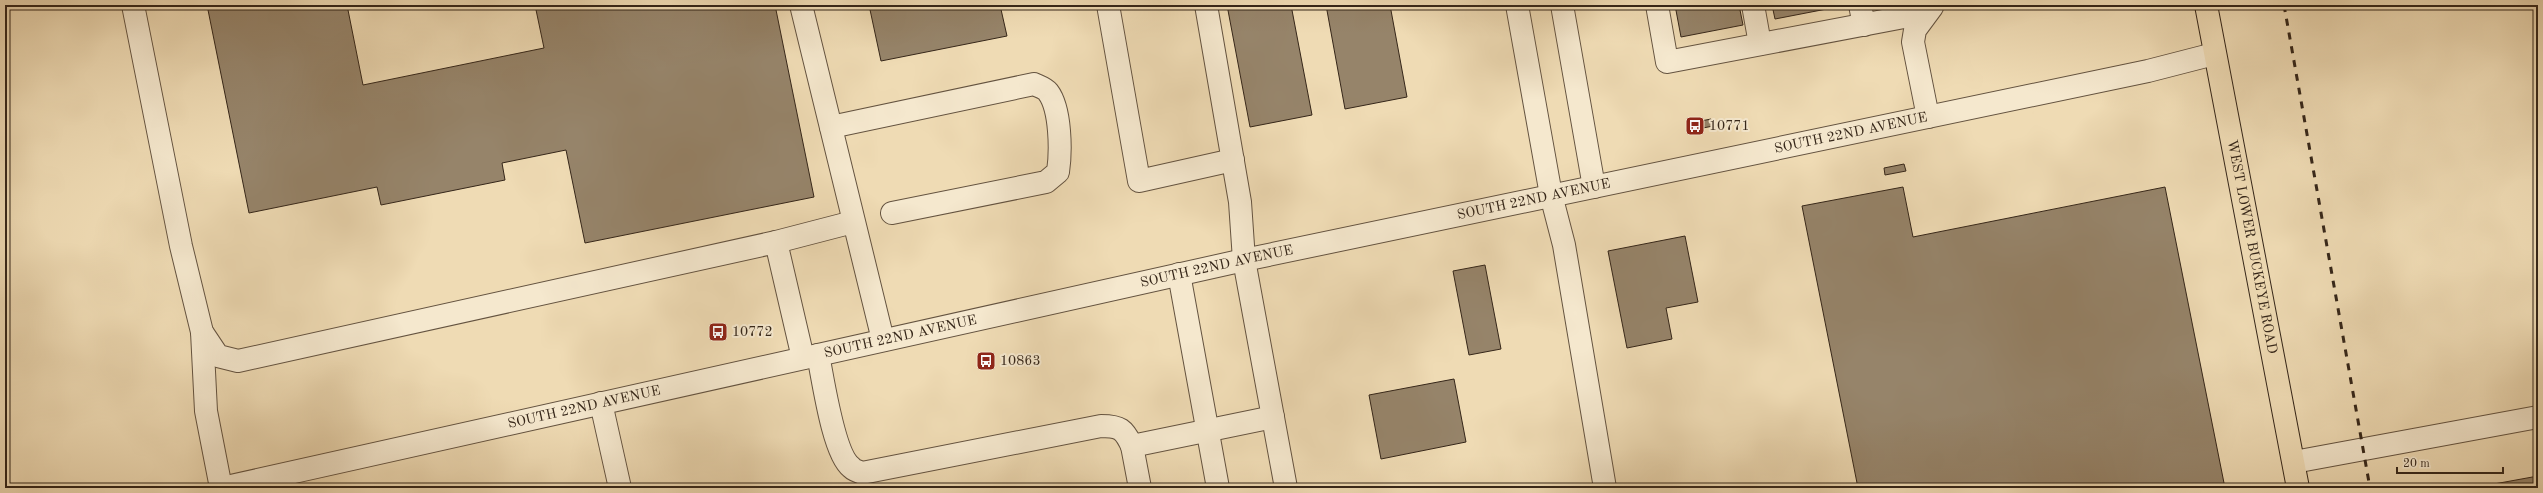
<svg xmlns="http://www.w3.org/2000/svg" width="2543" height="493" font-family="'Old Standard TT',serif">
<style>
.building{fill:#96846a;stroke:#352619}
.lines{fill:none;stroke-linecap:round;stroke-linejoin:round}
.minor-casing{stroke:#645340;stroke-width:24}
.major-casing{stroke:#352619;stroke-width:24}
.minor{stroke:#f5e8ce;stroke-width:22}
.major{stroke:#efdbb4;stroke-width:22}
.rail{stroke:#352619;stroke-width:3;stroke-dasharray:7 7;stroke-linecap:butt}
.labels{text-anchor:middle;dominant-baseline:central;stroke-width:4;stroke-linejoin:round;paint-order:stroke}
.poi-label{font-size:14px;fill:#352619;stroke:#f5e8ce;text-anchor:start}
.street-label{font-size:14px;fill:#352619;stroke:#f5e8ce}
</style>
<rect width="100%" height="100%" fill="#efdbb4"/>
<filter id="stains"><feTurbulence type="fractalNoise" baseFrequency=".005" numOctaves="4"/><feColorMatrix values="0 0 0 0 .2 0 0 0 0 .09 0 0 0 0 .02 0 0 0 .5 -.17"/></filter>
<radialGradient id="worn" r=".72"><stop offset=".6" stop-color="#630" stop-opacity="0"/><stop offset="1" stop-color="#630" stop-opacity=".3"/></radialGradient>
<g class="building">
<polygon points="207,5 347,5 363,85 544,48 535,5 775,5 814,197 585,243 566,150 502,163 505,180 381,205 377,187 249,213"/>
<polygon points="869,5 1000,5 1007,36 881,61"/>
<polygon points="1227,5 1291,5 1312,115 1250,127"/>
<polygon points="1326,5 1390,5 1407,97 1345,109"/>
<polygon points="1675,5 1739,5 1743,25 1681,37"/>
<polygon points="1772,5 1837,5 1837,7 1775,19"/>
<polygon points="1711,119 1713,126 1693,130 1691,123"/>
<polygon points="1904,164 1906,171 1885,175 1884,168"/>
<polygon points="1903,187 1913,237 2165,187 2225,488 1858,488 1802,206"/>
<polygon points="1685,236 1698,302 1666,308 1672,339 1627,348 1608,251"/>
<polygon points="1485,265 1501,349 1469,355 1453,271"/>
<polygon points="1454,379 1466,442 1381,459 1369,395"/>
<polygon points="2538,476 2538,488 2472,488"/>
<polygon points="1391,484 1392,488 1366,488"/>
</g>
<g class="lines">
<g class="minor-casing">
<g id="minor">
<polyline points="133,5 181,246 202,332 218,356 238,361 776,242 853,222"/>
<polyline points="801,5 883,340"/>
<polyline points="1108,5 1139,181 1233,160"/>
<polyline points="1206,5 1240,202 1244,260 1286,488"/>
<polyline points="1517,5 1551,195 1564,245 1605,488"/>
<polyline points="1562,5 1594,187"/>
<polyline points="1657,5 1667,62 1925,13"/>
<polyline points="1753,5 1760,44"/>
<polyline points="1860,5 1864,25"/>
<polyline points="1928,117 1913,42 1915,30 1932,7"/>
<path d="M 831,127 L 1034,84 C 1038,86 1045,88 1048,92 C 1061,109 1061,152 1058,172 L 1046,182 L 892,213"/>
<polyline points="776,242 803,358"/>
<polyline points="1179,274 1218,488"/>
<polyline points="202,332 206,411 221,488"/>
<path d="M 818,355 C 823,378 833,453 851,467 C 853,470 858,471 862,473 L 1101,426 C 1120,426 1124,429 1132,446 L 1273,417"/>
<polyline points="601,403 620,488"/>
<polyline points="1132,446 1140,488"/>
<polyline points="2294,462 2538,417"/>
<path id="s1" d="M 222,488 L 1244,260 L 2148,71 L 2214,54"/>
</g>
</g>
<g class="major-casing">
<g id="major">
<path id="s2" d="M 2206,5 L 2298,488"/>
</g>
</g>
<use href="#minor" class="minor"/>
<use href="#major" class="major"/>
<polyline class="rail" points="2284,5 2370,488"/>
</g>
<defs>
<g id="bus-square" transform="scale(1)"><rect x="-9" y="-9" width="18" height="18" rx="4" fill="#8f2418" stroke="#f5e8ce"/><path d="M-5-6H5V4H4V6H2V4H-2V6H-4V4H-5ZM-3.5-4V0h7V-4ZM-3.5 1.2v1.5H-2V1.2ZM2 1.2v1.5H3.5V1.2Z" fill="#fff"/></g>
</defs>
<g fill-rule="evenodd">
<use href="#bus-square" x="1695" y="126"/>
<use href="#bus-square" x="718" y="332"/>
<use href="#bus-square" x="986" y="361"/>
</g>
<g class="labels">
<g class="poi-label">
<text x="1709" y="126">10771</text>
<text x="732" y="332">10772</text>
<text x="1000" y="361">10863</text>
</g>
<g class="street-label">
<text stroke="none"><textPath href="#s1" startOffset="1667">SOUTH 22ND AVENUE</textPath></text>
<text stroke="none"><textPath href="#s1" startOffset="1343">SOUTH 22ND AVENUE</textPath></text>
<text stroke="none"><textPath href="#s2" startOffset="246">WEST LOWER BUCKEYE ROAD</textPath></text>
<text stroke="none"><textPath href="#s1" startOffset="1019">SOUTH 22ND AVENUE</textPath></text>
<text stroke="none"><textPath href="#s1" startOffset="695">SOUTH 22ND AVENUE</textPath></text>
<text stroke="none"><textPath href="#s1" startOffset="371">SOUTH 22ND AVENUE</textPath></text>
</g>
</g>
<rect width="2543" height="493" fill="none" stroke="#efdbb4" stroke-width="20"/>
<rect x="6" y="6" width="2531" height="481" fill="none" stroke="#352619" stroke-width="2"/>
<rect x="10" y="10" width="2523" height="473" fill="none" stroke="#352619"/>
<path d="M2397 467v6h106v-6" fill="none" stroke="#352619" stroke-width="2"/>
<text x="2403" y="467" font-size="12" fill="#352619" stroke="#f5e8ce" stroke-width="3" paint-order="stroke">20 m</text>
<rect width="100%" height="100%" filter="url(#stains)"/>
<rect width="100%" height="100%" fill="url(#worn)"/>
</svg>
